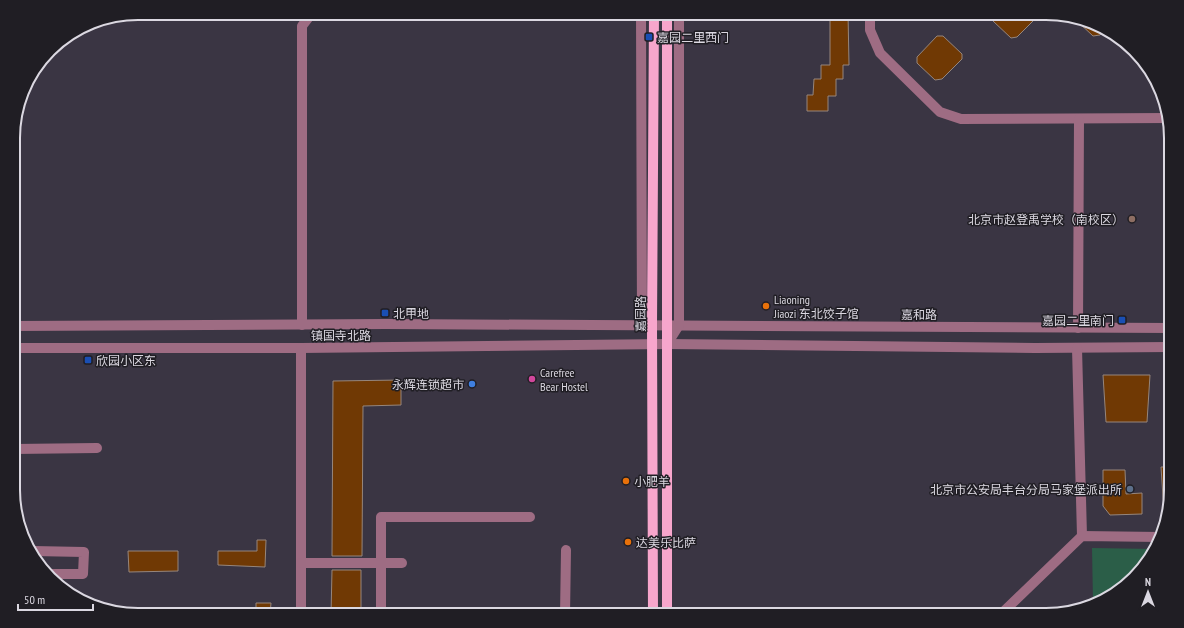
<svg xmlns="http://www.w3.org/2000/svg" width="1184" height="628" font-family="'PT Sans Narrow','Noto Sans SC',sans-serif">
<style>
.green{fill:#2b5e48}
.building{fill:#703904;stroke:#96867c}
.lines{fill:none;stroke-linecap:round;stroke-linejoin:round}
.minor{stroke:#9e6c83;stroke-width:10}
.major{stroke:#f7a6cc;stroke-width:10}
.transit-dot{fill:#1a4fb4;stroke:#201e24;stroke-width:1.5}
.education-dot{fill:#8d6e63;stroke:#201e24;stroke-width:1.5}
.food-dot{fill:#e8710a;stroke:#201e24;stroke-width:1.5}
.hotel-dot{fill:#d1479c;stroke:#201e24;stroke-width:1.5}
.shop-dot{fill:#3f7fe0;stroke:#201e24;stroke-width:1.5}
.service-dot{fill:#5c6f8a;stroke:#201e24;stroke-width:1.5}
.labels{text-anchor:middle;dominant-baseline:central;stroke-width:3;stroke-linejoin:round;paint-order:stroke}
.poi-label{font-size:12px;fill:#dbd8e1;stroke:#201e24;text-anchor:start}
.street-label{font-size:12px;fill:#dbd8e1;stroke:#201e24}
.rim{fill:none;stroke:#dbd8e1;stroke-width:2}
</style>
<rect width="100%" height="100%" fill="#3a3543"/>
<polygon class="green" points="1092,548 1156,549 1115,594 1093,602"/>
<g class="building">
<polygon points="830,13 848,13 849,65 843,65 843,79 836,79 836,96 828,96 828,111 807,111 807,95 813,95 814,79 821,79 821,65 830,65"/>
<polygon points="992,13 1041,13 1017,37 1011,38 993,21"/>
<polygon points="1076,20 1102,26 1105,29 1100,35 1093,36"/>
<polygon points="937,36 943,36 962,54 962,59 942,79 935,80 917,63 917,57"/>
<polygon points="1103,375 1150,375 1147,422 1106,422"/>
<polygon points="401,380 401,405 363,406 362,556 332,556 333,381"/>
<polygon points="1161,467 1171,467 1171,491 1166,512 1164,512"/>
<polygon points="1103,470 1125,470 1126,494 1142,493 1142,514 1110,515 1103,506"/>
<polygon points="257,540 266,540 265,567 218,565 218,551 257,551"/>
<polygon points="128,551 178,551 178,571 129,572"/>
<polygon points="332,570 361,570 361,615 331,615"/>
<polygon points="256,603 271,603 270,615 256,615"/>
</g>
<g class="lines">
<g class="minor">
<polyline points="641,13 642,325"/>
<polyline points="870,13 870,30 880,53 940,112 961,119 1169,118"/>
<polyline points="302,325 302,26 312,13"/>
<polyline points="14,326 386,324 1171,328"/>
<polyline points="1078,328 1079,119"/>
<polyline points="667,344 679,325 679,13"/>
<polyline points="14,348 301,348 667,344 1035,348 1171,347"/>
<polyline points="301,348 301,615"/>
<polyline points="1077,348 1082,536"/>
<polyline points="14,449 97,448"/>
<polyline points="33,551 84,552 83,574 49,574"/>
<polyline points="301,563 402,563"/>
<polyline points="381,615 381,517 530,517"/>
<polyline points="565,615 566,550"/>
<polyline points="1000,615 1082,536 1160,537"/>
</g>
<g class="major">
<polyline points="667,13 667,615"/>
<polyline points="653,615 652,325 654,13"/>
</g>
</g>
<g class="transit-dot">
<rect x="645" y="33" width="8" height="8" rx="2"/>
<rect x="381" y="309" width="8" height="8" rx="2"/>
<rect x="1118" y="316" width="8" height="8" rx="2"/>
<rect x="84" y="356" width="8" height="8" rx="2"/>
</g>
<circle class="education-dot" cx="1132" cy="219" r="4"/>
<g class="food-dot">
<circle cx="766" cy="306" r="4"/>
<circle cx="626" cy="481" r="4"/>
<circle cx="628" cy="542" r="4"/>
</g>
<circle class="hotel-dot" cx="532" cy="379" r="4"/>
<circle class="shop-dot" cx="472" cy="384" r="4"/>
<circle class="service-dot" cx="1130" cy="489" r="4"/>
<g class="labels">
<g class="poi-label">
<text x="657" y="37">嘉园二里西门</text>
<text x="1124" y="219" text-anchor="end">北京市赵登禹学校（南校区）</text>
<text x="774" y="299">Liaoning<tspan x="774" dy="14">Jiaozi 东北饺子馆</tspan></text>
<text x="393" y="313">北甲地</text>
<text x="1114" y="320" text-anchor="end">嘉园二里南门</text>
<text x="96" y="360">欣园小区东</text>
<text x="540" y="372">Carefree<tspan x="540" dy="14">Bear Hostel</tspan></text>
<text x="464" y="384" text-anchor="end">永辉连锁超市</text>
<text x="634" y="481">小肥羊</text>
<text x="1122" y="489" text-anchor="end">北京市公安局丰台分局马家堡派出所</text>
<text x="636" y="542">达美乐比萨</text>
</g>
<g class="street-label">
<text transform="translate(640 314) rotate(-90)">嘉园路</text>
<text x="919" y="314">嘉和路</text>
<text x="341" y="335">镇国寺北路</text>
</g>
</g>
<path d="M0 0H1184V628H0ZM138 20H1046A118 118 0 0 1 1164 138V490A118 118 0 0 1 1046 608H138A118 118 0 0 1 20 490V138A118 118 0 0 1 138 20Z" fill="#201e24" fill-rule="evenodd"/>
<path class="rim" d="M138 20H1046A118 118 0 0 1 1164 138V490A118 118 0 0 1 1046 608H138A118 118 0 0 1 20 490V138A118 118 0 0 1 138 20Z"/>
<g transform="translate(1148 592)" stroke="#201e24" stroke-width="3" paint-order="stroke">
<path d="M0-3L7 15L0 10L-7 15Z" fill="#dbd8e1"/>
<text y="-6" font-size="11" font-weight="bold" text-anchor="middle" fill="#dbd8e1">N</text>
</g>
<path d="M18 604v6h75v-6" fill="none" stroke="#dbd8e1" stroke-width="2"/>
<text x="24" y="604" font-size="12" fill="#dbd8e1" stroke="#201e24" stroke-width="3" paint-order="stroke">50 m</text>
</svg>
